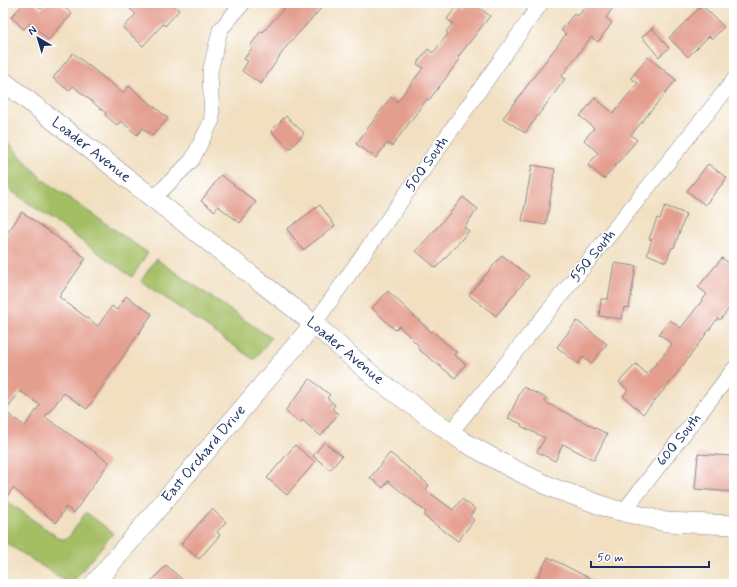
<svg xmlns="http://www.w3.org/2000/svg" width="737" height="587" font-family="Mynerve,sans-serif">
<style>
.green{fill:#a4be64;stroke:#607661}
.building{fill:#e49e8e;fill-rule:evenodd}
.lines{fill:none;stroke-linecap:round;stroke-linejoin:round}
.minor-casing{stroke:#86878f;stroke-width:16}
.tertiary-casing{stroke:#86878f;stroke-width:20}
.minor{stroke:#fff;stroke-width:15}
.tertiary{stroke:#fff;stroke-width:19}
.labels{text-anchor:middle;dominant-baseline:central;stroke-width:3;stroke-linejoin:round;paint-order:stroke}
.street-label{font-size:15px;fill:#1b2f5e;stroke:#fff}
</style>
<rect width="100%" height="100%" fill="#fff"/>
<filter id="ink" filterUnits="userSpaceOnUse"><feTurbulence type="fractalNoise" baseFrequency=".025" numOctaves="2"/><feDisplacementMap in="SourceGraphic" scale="8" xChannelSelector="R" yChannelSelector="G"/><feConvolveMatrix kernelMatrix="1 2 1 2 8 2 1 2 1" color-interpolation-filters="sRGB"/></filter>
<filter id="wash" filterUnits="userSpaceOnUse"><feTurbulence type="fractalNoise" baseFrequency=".012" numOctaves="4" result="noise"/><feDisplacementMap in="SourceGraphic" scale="16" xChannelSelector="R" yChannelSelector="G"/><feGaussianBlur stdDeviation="0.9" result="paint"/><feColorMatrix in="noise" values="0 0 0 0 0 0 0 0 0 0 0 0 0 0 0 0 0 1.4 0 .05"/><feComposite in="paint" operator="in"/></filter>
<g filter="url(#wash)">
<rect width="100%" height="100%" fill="#f1dfc0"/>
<g class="green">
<polygon points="3,137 42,179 148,253 132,277 3,185"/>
<polygon points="156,259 271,338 255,359 253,359 141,281"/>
<polygon points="7,501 60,539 65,539 69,537 86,512 113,533 71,584 70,584 3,541 3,507"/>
</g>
<g id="blocks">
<g class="building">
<polygon points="24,3 34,3 41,9 47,3 59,3 72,14 48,40 30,23 24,29 11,17"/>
<polygon points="123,3 172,3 179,10 165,26 163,24 143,46 123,28 136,14"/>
<polygon points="289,3 326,3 286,47 261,84 242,71 248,61 244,59 252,48 250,46 261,31 263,32"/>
<polygon points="467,3 473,3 490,16 458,57 460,59 429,100 427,99 392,146 387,143 376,158 356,144 391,97 397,102 423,68 417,64 428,49 433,53 448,34 446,32 453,23 447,19 458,5 462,9"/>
<polygon points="588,3 616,3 606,18 612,23 598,42 591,37 561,77 565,79 525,133 503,118 566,34 561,30 574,14 578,16"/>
<polygon points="702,5 724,27 712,39 709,36 688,57 669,38"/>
<polygon points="652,28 669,48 659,57 642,37"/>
<polygon points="73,53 123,93 129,86 168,118 152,136 143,128 137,135 121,121 117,125 105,115 106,113 73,86 69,91 53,78"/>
<polygon points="648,57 676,80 631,135 637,140 604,179 588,165 598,153 584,140 594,128 580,116 595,98 613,113 638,83 631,78"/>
<polygon points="286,116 304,133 290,149 271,131"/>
<polygon points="708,164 727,178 705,205 687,191"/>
<polygon points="532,165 555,169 546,225 522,221"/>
<polygon points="221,175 256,202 240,223 218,206 215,211 201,201"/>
<polygon points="463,197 478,209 464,227 469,231 436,268 416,251 449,214"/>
<polygon points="320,205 335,226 303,250 287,229"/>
<polygon points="665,206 686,214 674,248 672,247 666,262 647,254 652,240 649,239 657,218 660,219"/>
<path d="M 22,212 L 86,258 L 59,297 L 98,326 L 112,306 L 117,310 L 126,296 L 152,314 L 87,409 L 64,393 L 45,417 L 109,462 L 74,513 L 66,507 L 56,523 L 13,488 L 3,502 L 3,239 ZM 20,391 L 40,405 L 25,426 L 5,412 Z"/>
<polygon points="502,255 529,276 496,316 469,295"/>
<polygon points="722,258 734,267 734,302 720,320 718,318 669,384 643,414 623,396 628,390 619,382 636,364 647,374 661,358 672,344 659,334 670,320 681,328 707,294 698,287"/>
<polygon points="614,263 636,266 629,308 624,307 622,319 599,316 601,299 608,299"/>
<polygon points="388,291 431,332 432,331 456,352 454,355 466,364 455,378 417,348 419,346 399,326 395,330 372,308"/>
<polygon points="577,321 607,344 591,364 583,357 578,364 557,347"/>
<polygon points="310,379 330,395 327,398 335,405 332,409 338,414 321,436 302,420 300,423 285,411"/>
<polygon points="523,387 546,398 545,402 607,434 594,460 563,444 555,461 537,452 545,438 521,426 522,424 508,418"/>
<polygon points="324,442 342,456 330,470 313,456"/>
<polygon points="295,445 315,462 287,495 267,478"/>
<polygon points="390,453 429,485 426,490 453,510 462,499 475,509 470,516 474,520 458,541 424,516 426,512 388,481 383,488 370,478"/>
<polygon points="698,454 731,456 731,463 734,463 734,492 695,489"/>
<polygon points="212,509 226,522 217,532 220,535 199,559 181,544"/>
<polygon points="548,557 601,584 534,584"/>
<polygon points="166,565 187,584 149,584"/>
</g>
</g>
</g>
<g filter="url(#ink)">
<use href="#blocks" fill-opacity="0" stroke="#86878f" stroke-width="1"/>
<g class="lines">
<g class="minor-casing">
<g id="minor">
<polyline points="153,199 192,160 212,120 210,72 220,30 243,3"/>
<polyline points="314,324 541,3"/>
<polyline points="451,432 734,80"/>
<polyline points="624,511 734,369"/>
</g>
</g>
<g class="tertiary-casing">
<g id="tertiary">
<polyline points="3,81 314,324 379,381 464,442 515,470 553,488 612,509 666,522 734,525"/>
<polyline points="94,584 314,324"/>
</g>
</g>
<use href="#minor" class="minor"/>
<use href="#tertiary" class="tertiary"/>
</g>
</g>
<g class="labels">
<g class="street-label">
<text transform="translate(91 150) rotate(38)">Loader Avenue</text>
<text transform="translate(427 164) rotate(-55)">500 South</text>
<text transform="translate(593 256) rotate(-51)">550 South</text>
<text transform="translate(345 351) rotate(40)">Loader Avenue</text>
<text transform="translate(679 440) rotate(-52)">600 South</text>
<text transform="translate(204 454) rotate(-50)">East Orchard Drive</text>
</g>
</g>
<rect width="737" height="587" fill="none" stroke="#fff" stroke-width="16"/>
<g transform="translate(38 38) rotate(322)" stroke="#ffffff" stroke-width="3" paint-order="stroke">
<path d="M0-3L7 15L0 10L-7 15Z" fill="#1b2f5e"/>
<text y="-6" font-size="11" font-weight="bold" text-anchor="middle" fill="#1b2f5e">N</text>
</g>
<path d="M591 561v6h118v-6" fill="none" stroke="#1b2f5e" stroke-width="2"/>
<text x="597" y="561" font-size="12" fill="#1b2f5e" stroke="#ffffff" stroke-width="3" paint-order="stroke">50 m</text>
</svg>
